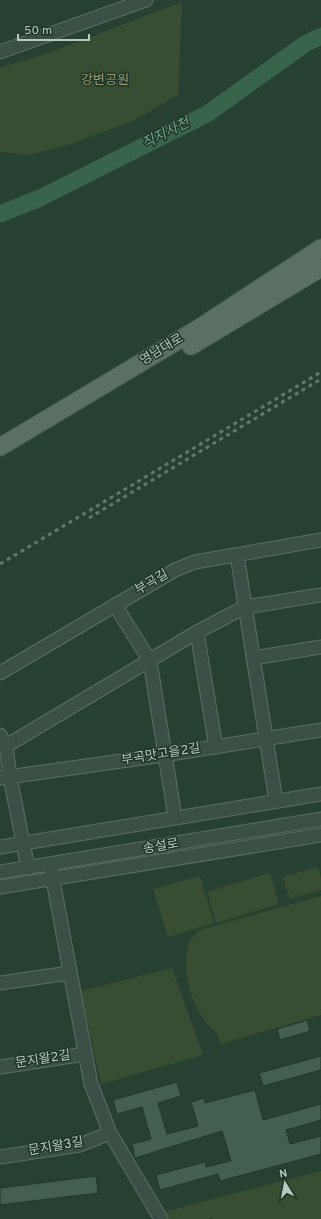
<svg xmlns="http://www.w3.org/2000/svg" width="321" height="1219" font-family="Overpass,'Noto Sans KR',sans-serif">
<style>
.green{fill:#384e32}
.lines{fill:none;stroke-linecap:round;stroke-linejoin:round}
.river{stroke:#38644b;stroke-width:17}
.building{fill:#435f50;stroke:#21372b}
.minor-casing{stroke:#5b7065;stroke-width:15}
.major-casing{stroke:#475c50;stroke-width:19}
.minor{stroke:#3a5044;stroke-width:13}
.major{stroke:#597063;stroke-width:17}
.rail{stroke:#5f796b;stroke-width:3;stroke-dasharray:4 4;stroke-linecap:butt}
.labels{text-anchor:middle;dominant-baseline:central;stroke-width:3;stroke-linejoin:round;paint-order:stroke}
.park-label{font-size:13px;fill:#979b6f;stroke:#1f3529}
.street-label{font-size:13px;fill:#b7cac0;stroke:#1f3529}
.water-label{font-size:14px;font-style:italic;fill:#71a889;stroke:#1f3529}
</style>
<rect width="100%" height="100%" fill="#264032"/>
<g class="green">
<polygon points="182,2 178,95 135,120 71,144 28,155 0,152 0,68 48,53"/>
<polygon points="318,867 321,878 321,890 290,899 283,877"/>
<polygon points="270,873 279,904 216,923 207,892"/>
<polygon points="200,876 214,923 168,937 153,889"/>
<path d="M 321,896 L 321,1015 L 220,1044 L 218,1034 C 194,1017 181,976 188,947 C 189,940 195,935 200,930 Z"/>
<polygon points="172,968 203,1055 101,1084 81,991"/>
<polygon points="321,1171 321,1219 213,1219 212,1217 208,1219 166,1219 163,1212"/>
</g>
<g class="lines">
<polyline class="river" points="0,214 40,198 207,114 305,44 321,36"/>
</g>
<g class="building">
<polygon points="307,1020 310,1031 280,1040 277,1029"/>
<polygon points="321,1056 321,1070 263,1086 259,1073"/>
<polygon points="177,1082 181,1096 158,1103 167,1134 198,1126 191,1102 204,1098 205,1103 255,1090 263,1120 321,1104 321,1120 286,1130 290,1144 321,1136 321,1154 220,1181 218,1174 160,1190 156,1175 205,1162 206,1167 231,1161 222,1131 135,1158 132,1144 151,1139 142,1107 117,1114 113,1100"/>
<polygon points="96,1176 98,1193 0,1205 0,1188"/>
</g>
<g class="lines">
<g class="minor-casing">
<g id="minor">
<polyline points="0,52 146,0"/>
<polyline points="237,555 276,801"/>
<polyline points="115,605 150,661 175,817"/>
<polyline points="197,632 216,747"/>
<polyline points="253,658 321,647"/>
<polyline points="0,673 175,570 195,562 321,540"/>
<polyline points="0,735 6,746 10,777 28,868"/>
<polyline points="6,746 197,632 245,607 321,595"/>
<polyline points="0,778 164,755 321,730"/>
<polyline points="0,847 321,794"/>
<polyline points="50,864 91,1084 110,1133 161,1219"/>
<polyline points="0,872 321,819"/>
<polyline points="0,887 321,835"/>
<polyline points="0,983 69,973"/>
<polyline points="0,1067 85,1054"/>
<polyline points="0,1157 80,1145 110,1133"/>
</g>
</g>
<g class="major-casing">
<g id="major">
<polyline points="191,346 321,268"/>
<polyline points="0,447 199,328 321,248"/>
</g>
</g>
<use href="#minor" class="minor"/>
<use href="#major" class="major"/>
<g class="rail">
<polyline points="89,518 321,379"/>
<polyline points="0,564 321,372"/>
</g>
</g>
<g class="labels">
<g class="park-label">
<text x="105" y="81">강변공원</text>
</g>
<g class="street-label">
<text transform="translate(162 350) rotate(-31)">영남대로</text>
<text transform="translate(152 583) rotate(-30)">부곡길</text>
<text transform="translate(161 755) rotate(-9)">부곡맛고을2길</text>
<text transform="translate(161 847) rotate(-10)">송설로</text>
<text transform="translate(43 1060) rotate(-9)">문지왈2길</text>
<text transform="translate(56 1147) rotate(-10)">문지왈3길</text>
</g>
<g class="water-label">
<text transform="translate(166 134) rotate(-27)">직지사천</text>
</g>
</g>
<g transform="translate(285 1183) rotate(350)" stroke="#1f3529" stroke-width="3" paint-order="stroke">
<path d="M0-3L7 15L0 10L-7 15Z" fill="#b7cac0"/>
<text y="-6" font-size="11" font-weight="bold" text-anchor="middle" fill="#b7cac0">N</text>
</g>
<path d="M18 34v6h71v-6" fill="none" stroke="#b7cac0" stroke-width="2"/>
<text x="24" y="34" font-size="12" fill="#b7cac0" stroke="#1f3529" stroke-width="3" paint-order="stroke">50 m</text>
</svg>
